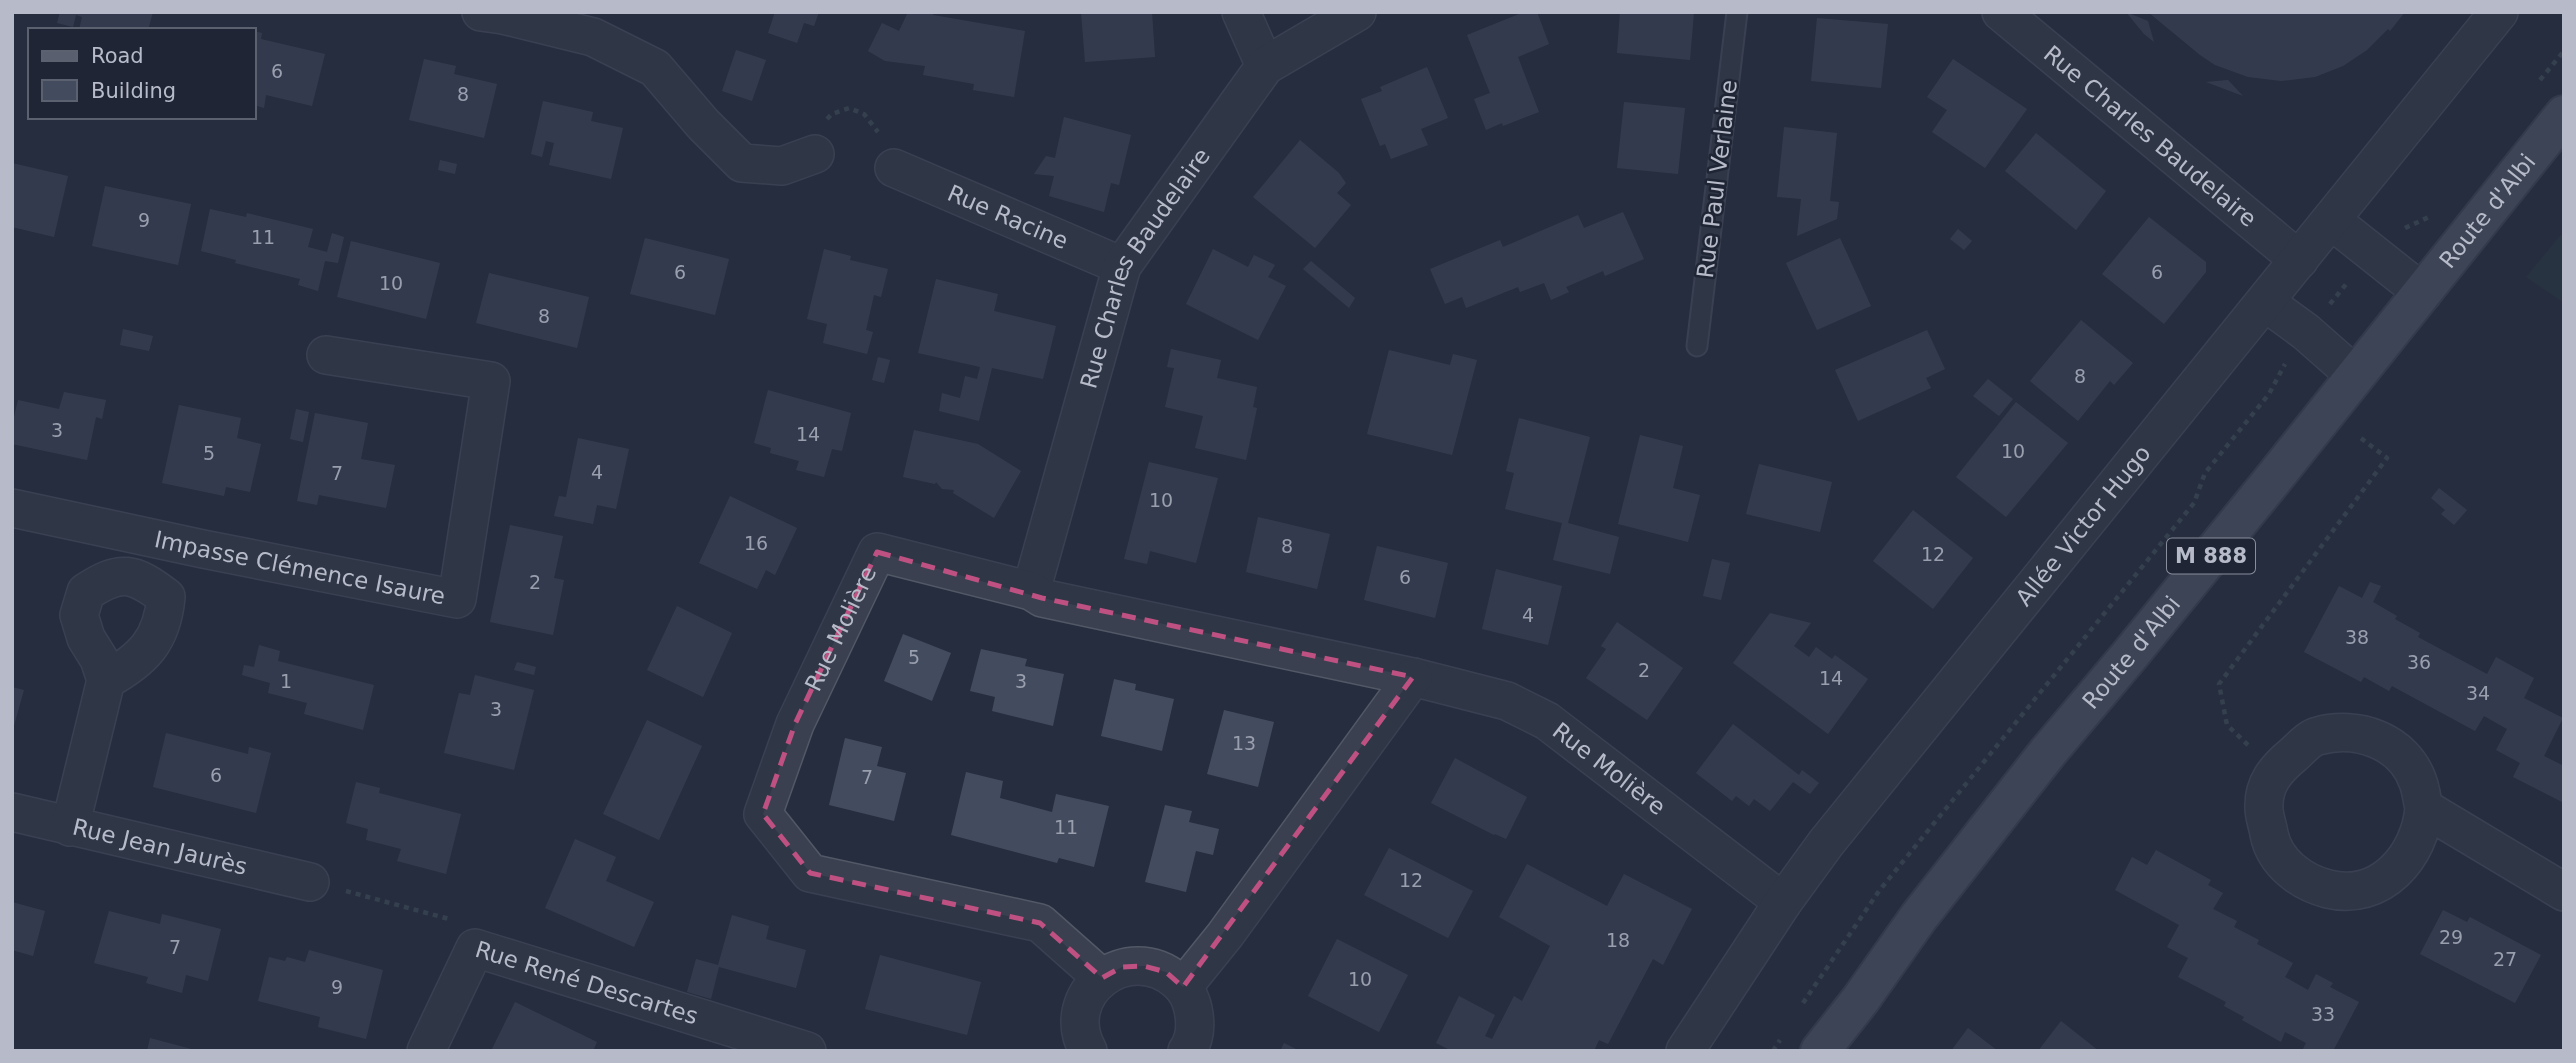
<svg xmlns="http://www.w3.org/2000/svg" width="2576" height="1063" font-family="'DejaVu Sans',sans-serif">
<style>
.green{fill:#283a40}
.building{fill:#434b5e}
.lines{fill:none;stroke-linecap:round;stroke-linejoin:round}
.lane-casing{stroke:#525866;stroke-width:23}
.street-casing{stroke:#525866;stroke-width:40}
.primary-casing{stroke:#444958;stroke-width:42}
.path{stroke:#46575d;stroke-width:4.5;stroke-dasharray:5 5;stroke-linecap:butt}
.lane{stroke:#3a404f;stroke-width:19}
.street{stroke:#3a404f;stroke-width:37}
.primary{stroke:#595f6f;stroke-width:38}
.marked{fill:none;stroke:#be5182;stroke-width:5;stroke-dasharray:14 9;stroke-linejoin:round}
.labels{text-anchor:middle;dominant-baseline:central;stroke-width:5;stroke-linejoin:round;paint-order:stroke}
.number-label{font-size:19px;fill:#9a9fae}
.shield{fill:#1f2534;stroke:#898e9c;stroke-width:2}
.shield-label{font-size:21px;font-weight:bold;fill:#b7bbc9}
.street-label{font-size:23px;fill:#b7bbc9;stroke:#1f2534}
</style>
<rect width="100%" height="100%" fill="#262d3f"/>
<polygon class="green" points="2564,231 2564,303 2526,277"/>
<g class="building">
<polygon points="60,12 153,12 148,30 79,30 82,17 76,15 73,27 57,23"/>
<polygon points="775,12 819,12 814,26 804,23 797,43 768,33"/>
<polygon points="908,12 933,12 933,15 1025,31 1014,97 973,90 974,84 923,75 925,66 885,61 868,51 882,23 899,31"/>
<polygon points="1081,12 1152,12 1155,57 1085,62"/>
<polygon points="1524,12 1537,12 1549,44 1518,57 1539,112 1503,126 1502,123 1486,130 1474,99 1490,93 1467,35"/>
<polygon points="1620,12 1694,12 1690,60 1617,53"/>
<polygon points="2126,12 2148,21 2154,42 2144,34"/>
<polygon points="2148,12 2286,13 2405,12 2390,31 2388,29 2367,50 2343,66 2315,77 2281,81 2248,77 2215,65 2200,55"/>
<polygon points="1817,18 1888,24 1881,88 1811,81"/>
<polygon points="254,31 262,33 261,39 325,54 312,106 266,95 264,108 254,105"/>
<polygon points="736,50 766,60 752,101 722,91"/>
<polygon points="424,59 456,66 454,74 497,84 484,138 409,120"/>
<polygon points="1953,59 2027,109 1985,168 1932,132 1947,110 1927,97"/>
<polygon points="1427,67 1448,118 1421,129 1428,145 1391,159 1385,144 1380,146 1361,99 1382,91 1380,87"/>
<polygon points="2228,80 2243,96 2206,82"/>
<polygon points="543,101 593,112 591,121 623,128 611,179 549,165 554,143 546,141 542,157 531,154"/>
<polygon points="1624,102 1685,108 1678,174 1617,168"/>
<polygon points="1064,117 1131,135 1119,185 1111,183 1104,212 1049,196 1054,176 1034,174 1046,156 1055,158"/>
<polygon points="1784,127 1837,133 1830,201 1839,202 1837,219 1797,236 1801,199 1777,197"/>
<polygon points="2036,133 2106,191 2076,230 2005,171"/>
<polygon points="1300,140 1339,173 1346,183 1337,193 1351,205 1315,248 1253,197"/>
<polygon points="440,160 457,164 455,174 438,170"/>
<polygon points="12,163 68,176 54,237 12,227"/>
<polygon points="105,186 191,204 178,265 92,246"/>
<polygon points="210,209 246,217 247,213 313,229 308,247 327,252 332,233 344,237 338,263 325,261 318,291 298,285 300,279 235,263 236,260 201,251"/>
<polygon points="1623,212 1644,259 1605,276 1603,271 1566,287 1569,292 1551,300 1544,283 1520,292 1518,287 1466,308 1462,297 1445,304 1430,269 1500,240 1503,247 1578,215 1584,228"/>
<polygon points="2149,217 2206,262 2206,272 2164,324 2102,274"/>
<polygon points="1958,229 1972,241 1964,250 1950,239"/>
<polygon points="645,238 729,259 715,315 630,294"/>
<polygon points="1840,238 1871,306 1817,330 1786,263"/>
<polygon points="351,241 440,263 426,319 337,297"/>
<polygon points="824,249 851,256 850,260 888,269 881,297 874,295 866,330 873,332 867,354 823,343 827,324 807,319"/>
<polygon points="1213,249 1248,267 1254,255 1275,265 1268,277 1286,286 1258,340 1186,304"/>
<polygon points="1311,261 1355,298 1349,308 1303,269"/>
<polygon points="489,273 589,297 577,348 476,323"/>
<polygon points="936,279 998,294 994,311 1056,326 1043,379 992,368 979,421 939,411 942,393 960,398 965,376 977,379 980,367 918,353"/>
<polygon points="2081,320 2133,363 2114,385 2110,381 2078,421 2030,381"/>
<polygon points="123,329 153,336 149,351 120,345"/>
<polygon points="1927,330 1945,369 1926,378 1931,388 1858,421 1835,370"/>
<polygon points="1171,349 1221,360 1217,378 1257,387 1253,407 1257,408 1246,460 1195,448 1203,416 1165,407 1174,368 1167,367"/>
<polygon points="1389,350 1450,365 1453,354 1477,360 1452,455 1367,434"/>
<polygon points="878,357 890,360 884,383 872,380"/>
<polygon points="1988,379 2013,399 1999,416 1973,396"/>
<polygon points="768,390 851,413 842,451 832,449 824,477 796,470 799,461 770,453 771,448 754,443"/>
<polygon points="64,392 106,400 102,419 96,417 87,460 12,444 12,425 18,400 59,409"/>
<polygon points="2016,402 2068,443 2006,517 1956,477"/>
<polygon points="179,405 241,418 237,438 261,444 250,492 226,487 224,496 162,483"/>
<polygon points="296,409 309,412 303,442 290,439"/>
<polygon points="315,413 368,423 361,459 395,465 386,508 319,495 317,505 297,501"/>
<polygon points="1519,418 1590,437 1568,523 1619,537 1610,574 1553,560 1562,523 1505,509 1514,473 1506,471"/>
<polygon points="914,430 978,444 1021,471 994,518 953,493 954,490 942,489 936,482 935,484 903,477"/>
<polygon points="1640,435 1683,446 1673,488 1700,495 1688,542 1618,524"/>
<polygon points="578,438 629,449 616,509 597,505 593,524 554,516 559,496 566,497"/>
<polygon points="1149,462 1218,478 1196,563 1150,551 1147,564 1124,559"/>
<polygon points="1759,464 1832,482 1820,532 1746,514"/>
<polygon points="2439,488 2467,510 2454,525 2441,514 2445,510 2431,498"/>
<polygon points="730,496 797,528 775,575 766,570 757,589 699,563"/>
<polygon points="1913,510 1973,558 1933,609 1873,561"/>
<polygon points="1258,517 1330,534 1317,589 1246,572"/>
<polygon points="510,525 563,536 554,578 564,580 553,635 490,622"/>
<polygon points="1377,546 1448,563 1435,618 1364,600"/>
<polygon points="1712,559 1730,563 1721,600 1703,596"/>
<polygon points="1496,569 1562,586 1548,645 1482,629"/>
<polygon points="2370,582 2381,586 2373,602 2397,616 2395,619 2420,633 2418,637 2487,674 2496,657 2534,678 2524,698 2563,718 2544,756 2564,766 2564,803 2513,777 2520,763 2496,750 2507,729 2484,716 2475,731 2392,686 2389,691 2364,677 2361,682 2304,652 2339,586 2362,598"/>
<polygon points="677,606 732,633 703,697 647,670"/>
<polygon points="1770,613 1811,623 1794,646 1809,657 1816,647 1832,659 1835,655 1868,679 1828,734 1733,663"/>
<polygon points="1617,622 1683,668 1647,720 1586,678 1606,649 1601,646"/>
<polygon points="903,634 951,653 932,701 884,681"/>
<polygon points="259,645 280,651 278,661 374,685 363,730 304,714 307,703 268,693 270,683 242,675 244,665 254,667"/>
<polygon points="981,649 1027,659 1025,666 1064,674 1053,726 992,711 995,697 970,691"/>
<polygon points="517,662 536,667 534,675 514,670"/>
<polygon points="475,675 534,690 514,770 444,753 459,693 470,695"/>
<polygon points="1114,679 1136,684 1135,690 1174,699 1162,751 1101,736"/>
<polygon points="12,687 24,690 13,729 12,729"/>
<polygon points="1224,710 1274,722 1258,787 1207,774"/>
<polygon points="647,720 702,746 659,840 603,814"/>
<polygon points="1733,724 1799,775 1802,770 1819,783 1810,794 1793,782 1770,811 1754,799 1749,806 1736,796 1732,801 1696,773"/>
<polygon points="166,733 248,754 249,747 271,753 256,813 153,787"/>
<polygon points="845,738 882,747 877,766 906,773 894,821 829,805"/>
<polygon points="1455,758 1527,797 1506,839 1495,834 1494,835 1431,803"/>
<polygon points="966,772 1003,781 1000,798 1052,812 1056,794 1109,806 1094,867 1059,858 1057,863 951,835"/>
<polygon points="356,782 380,788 379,793 461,814 446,874 397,861 401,849 366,840 368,829 346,823"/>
<polygon points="1165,805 1192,811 1189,822 1219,829 1213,855 1196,851 1186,892 1145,882"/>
<polygon points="575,839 616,857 606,881 654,902 634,947 545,908"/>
<polygon points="1389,848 1473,891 1448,938 1364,895"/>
<polygon points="2156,850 2211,880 2208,885 2223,893 2213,909 2237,921 2234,927 2259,940 2257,944 2293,963 2285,977 2308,990 2316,974 2333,983 2330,987 2359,1002 2333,1051 2306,1051 2303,1049 2306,1043 2285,1032 2281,1042 2242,1020 2244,1017 2224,1006 2226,1002 2178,977 2188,958 2167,947 2179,925 2115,890 2132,857 2147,865"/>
<polygon points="1527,864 1607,906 1624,874 1692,909 1663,965 1653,959 1608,1044 1599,1040 1594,1051 1452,1051 1436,1043 1459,996 1495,1015 1485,1036 1492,1039 1514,996 1522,1001 1550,946 1499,917"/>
<polygon points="12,902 45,911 33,956 12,950"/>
<polygon points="2443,910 2467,922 2470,917 2541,955 2515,1003 2420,954"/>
<polygon points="109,911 160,924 162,914 221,929 208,981 186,975 182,993 146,983 148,977 94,963"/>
<polygon points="732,915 769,926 766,939 806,950 796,988 719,967 711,999 687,992 696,959 718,965"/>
<polygon points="1337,939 1408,975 1379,1032 1308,996"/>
<polygon points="309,950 383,970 366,1039 318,1027 320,1017 258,1001 269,957 285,961 287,957 305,962"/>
<polygon points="880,955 981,982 967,1035 865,1009"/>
<polygon points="515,1002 597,1042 593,1051 491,1051"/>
<polygon points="2061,1021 2099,1051 2038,1051"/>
<polygon points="1968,1028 1998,1051 1951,1051"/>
<polygon points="150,1038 195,1050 195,1051 147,1051"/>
<polygon points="1284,1043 1300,1051 1280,1051"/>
</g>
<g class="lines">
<g class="lane-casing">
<polyline id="lane" points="1697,346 1737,12"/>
</g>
<g class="street-casing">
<g id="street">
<polyline points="481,12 503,15 593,37 655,68 703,124 742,163 782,166 815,154"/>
<polyline points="1241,12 1265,66"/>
<path id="s1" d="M 2001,12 L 2299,260"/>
<path id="s2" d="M 894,168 L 1122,266"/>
<polyline points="2331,220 2423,293"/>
<polyline points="2265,302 2306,332 2356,376"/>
<path id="s3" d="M 12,508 L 203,549 L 457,599 L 491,381 L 326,355"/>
<path id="s4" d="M 1031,591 L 1122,266 L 1265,66 L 1357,12"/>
<path d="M 2424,808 C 2420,856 2381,902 2328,889 C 2301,882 2275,863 2269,834 C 2268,826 2264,817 2264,808 C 2263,784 2276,769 2293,755 C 2300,749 2309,738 2318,736 C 2357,725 2404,741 2418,782 C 2421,790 2422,800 2424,808 L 2564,892"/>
<path id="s5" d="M 12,812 L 310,882"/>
<path d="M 70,827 L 106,680 C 144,659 162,640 166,597 C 133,572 121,569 86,592 L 79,615 L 86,638 L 99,659 L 106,680"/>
<path id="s6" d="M 1102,978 L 1040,923 L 810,873 L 763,814 L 795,724 L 877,552 L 1031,591 L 1042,598 L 1413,677 L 1507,701 L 1547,721 L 1783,902"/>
<polyline points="1183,987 1225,935 1413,677"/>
<path id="s7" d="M 426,1051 L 475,948 L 807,1051"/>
<path d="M 1088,1051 C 1056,993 1128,939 1177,981 C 1185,988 1191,999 1193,1009 C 1196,1023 1196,1038 1187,1051"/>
<path id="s8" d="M 1685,1051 L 1783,902 L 1826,843 L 2499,12"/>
</g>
</g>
<g class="primary-casing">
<g id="primary">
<path id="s9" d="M 1820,1051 L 1861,999 L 1918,918 L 2048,752 L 2129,656 L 2270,483 L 2564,115"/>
</g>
</g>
<g class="path">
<polyline points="2540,80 2564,51"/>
<polyline points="827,119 832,114 849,108 864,114 878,132"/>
<polyline points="2405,228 2429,217"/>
<polyline points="2330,304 2347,283"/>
<polyline points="2248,745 2227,725 2219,684 2387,458 2358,436"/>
<polyline points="346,891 449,919"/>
<polyline points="1803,1003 1879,891 2194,503 2205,473 2269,394 2285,364"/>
<polyline points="1773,1051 1780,1040"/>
</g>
<use href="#lane" class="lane"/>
<use href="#street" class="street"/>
<use href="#primary" class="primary"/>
</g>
<path d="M0 0H2576V1063H0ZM 877,552 L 1042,598 L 1413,677 L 1183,987 L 1166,972 L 1144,966 L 1122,967 L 1102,978 L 1040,923 L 810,873 L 763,814 L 795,724 Z" fill="#262d3f" fill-opacity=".55" fill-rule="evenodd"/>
<path class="marked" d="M 877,552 L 1042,598 L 1413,677 L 1183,987 L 1166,972 L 1144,966 L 1122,967 L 1102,978 L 1040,923 L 810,873 L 763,814 L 795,724 Z"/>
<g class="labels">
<g class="number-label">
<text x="277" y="71">6</text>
<text x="463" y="94">8</text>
<text x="144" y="220">9</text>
<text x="263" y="237">11</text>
<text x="680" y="272">6</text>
<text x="2157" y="272">6</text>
<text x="391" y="283">10</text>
<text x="544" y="316">8</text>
<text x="2080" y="376">8</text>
<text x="57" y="430">3</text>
<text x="808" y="434">14</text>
<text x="2013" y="451">10</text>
<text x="209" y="453">5</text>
<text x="597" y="472">4</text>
<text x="337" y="473">7</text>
<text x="1161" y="500">10</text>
<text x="756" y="543">16</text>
<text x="1287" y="546">8</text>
<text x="1933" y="554">12</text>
<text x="1405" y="577">6</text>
<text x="535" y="582">2</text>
<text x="1528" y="615">4</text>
<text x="2357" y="637">38</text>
<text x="914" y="657">5</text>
<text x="2419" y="662">36</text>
<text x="1644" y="670">2</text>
<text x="1831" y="678">14</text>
<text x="286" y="681">1</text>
<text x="1021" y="681">3</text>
<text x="2478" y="693">34</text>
<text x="496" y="709">3</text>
<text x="1244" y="743">13</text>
<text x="216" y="775">6</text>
<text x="867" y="777">7</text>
<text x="1066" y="827">11</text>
<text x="1411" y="880">12</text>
<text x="2451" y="937">29</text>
<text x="1618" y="940">18</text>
<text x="175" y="947">7</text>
<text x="2505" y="959">27</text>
<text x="1360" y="979">10</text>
<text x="337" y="987">9</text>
<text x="2323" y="1014">33</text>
</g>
<rect class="shield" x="2167" y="538.5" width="88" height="35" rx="5"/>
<g class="shield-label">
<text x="2211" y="556">M 888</text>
</g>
<g class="street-label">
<text stroke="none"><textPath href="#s1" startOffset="194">Rue Charles Baudelaire</textPath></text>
<text transform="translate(1717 179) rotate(-83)">Rue Paul Verlaine</text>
<text stroke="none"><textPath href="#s9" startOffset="1073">Route d'Albi</textPath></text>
<text stroke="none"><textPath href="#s2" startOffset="124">Rue Racine</textPath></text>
<text stroke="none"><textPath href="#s4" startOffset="345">Rue Charles Baudelaire</textPath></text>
<text stroke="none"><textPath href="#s8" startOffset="660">Allée Victor Hugo</textPath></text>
<text stroke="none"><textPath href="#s3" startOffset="294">Impasse Clémence Isaure</textPath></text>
<text stroke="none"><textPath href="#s6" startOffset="595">Rue Molière</textPath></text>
<text stroke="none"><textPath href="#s9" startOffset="506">Route d'Albi</textPath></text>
<text stroke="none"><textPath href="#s6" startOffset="1451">Rue Molière</textPath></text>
<text stroke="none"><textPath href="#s5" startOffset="152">Rue Jean Jaurès</textPath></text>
<text stroke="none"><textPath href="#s7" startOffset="231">Rue René Descartes</textPath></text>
</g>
</g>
<rect width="2576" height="1063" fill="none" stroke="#b7bbc9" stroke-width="28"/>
<rect x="28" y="28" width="228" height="91" fill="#1f2534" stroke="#5c6170" stroke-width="2"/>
<rect x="42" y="51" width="35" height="10" fill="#595f6f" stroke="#5c6170" stroke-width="2"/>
<text x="91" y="63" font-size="21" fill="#b7bbc9">Road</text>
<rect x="42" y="80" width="35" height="21" fill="#434b5e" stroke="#5c6170" stroke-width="2"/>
<text x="91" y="98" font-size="21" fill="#b7bbc9">Building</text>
</svg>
